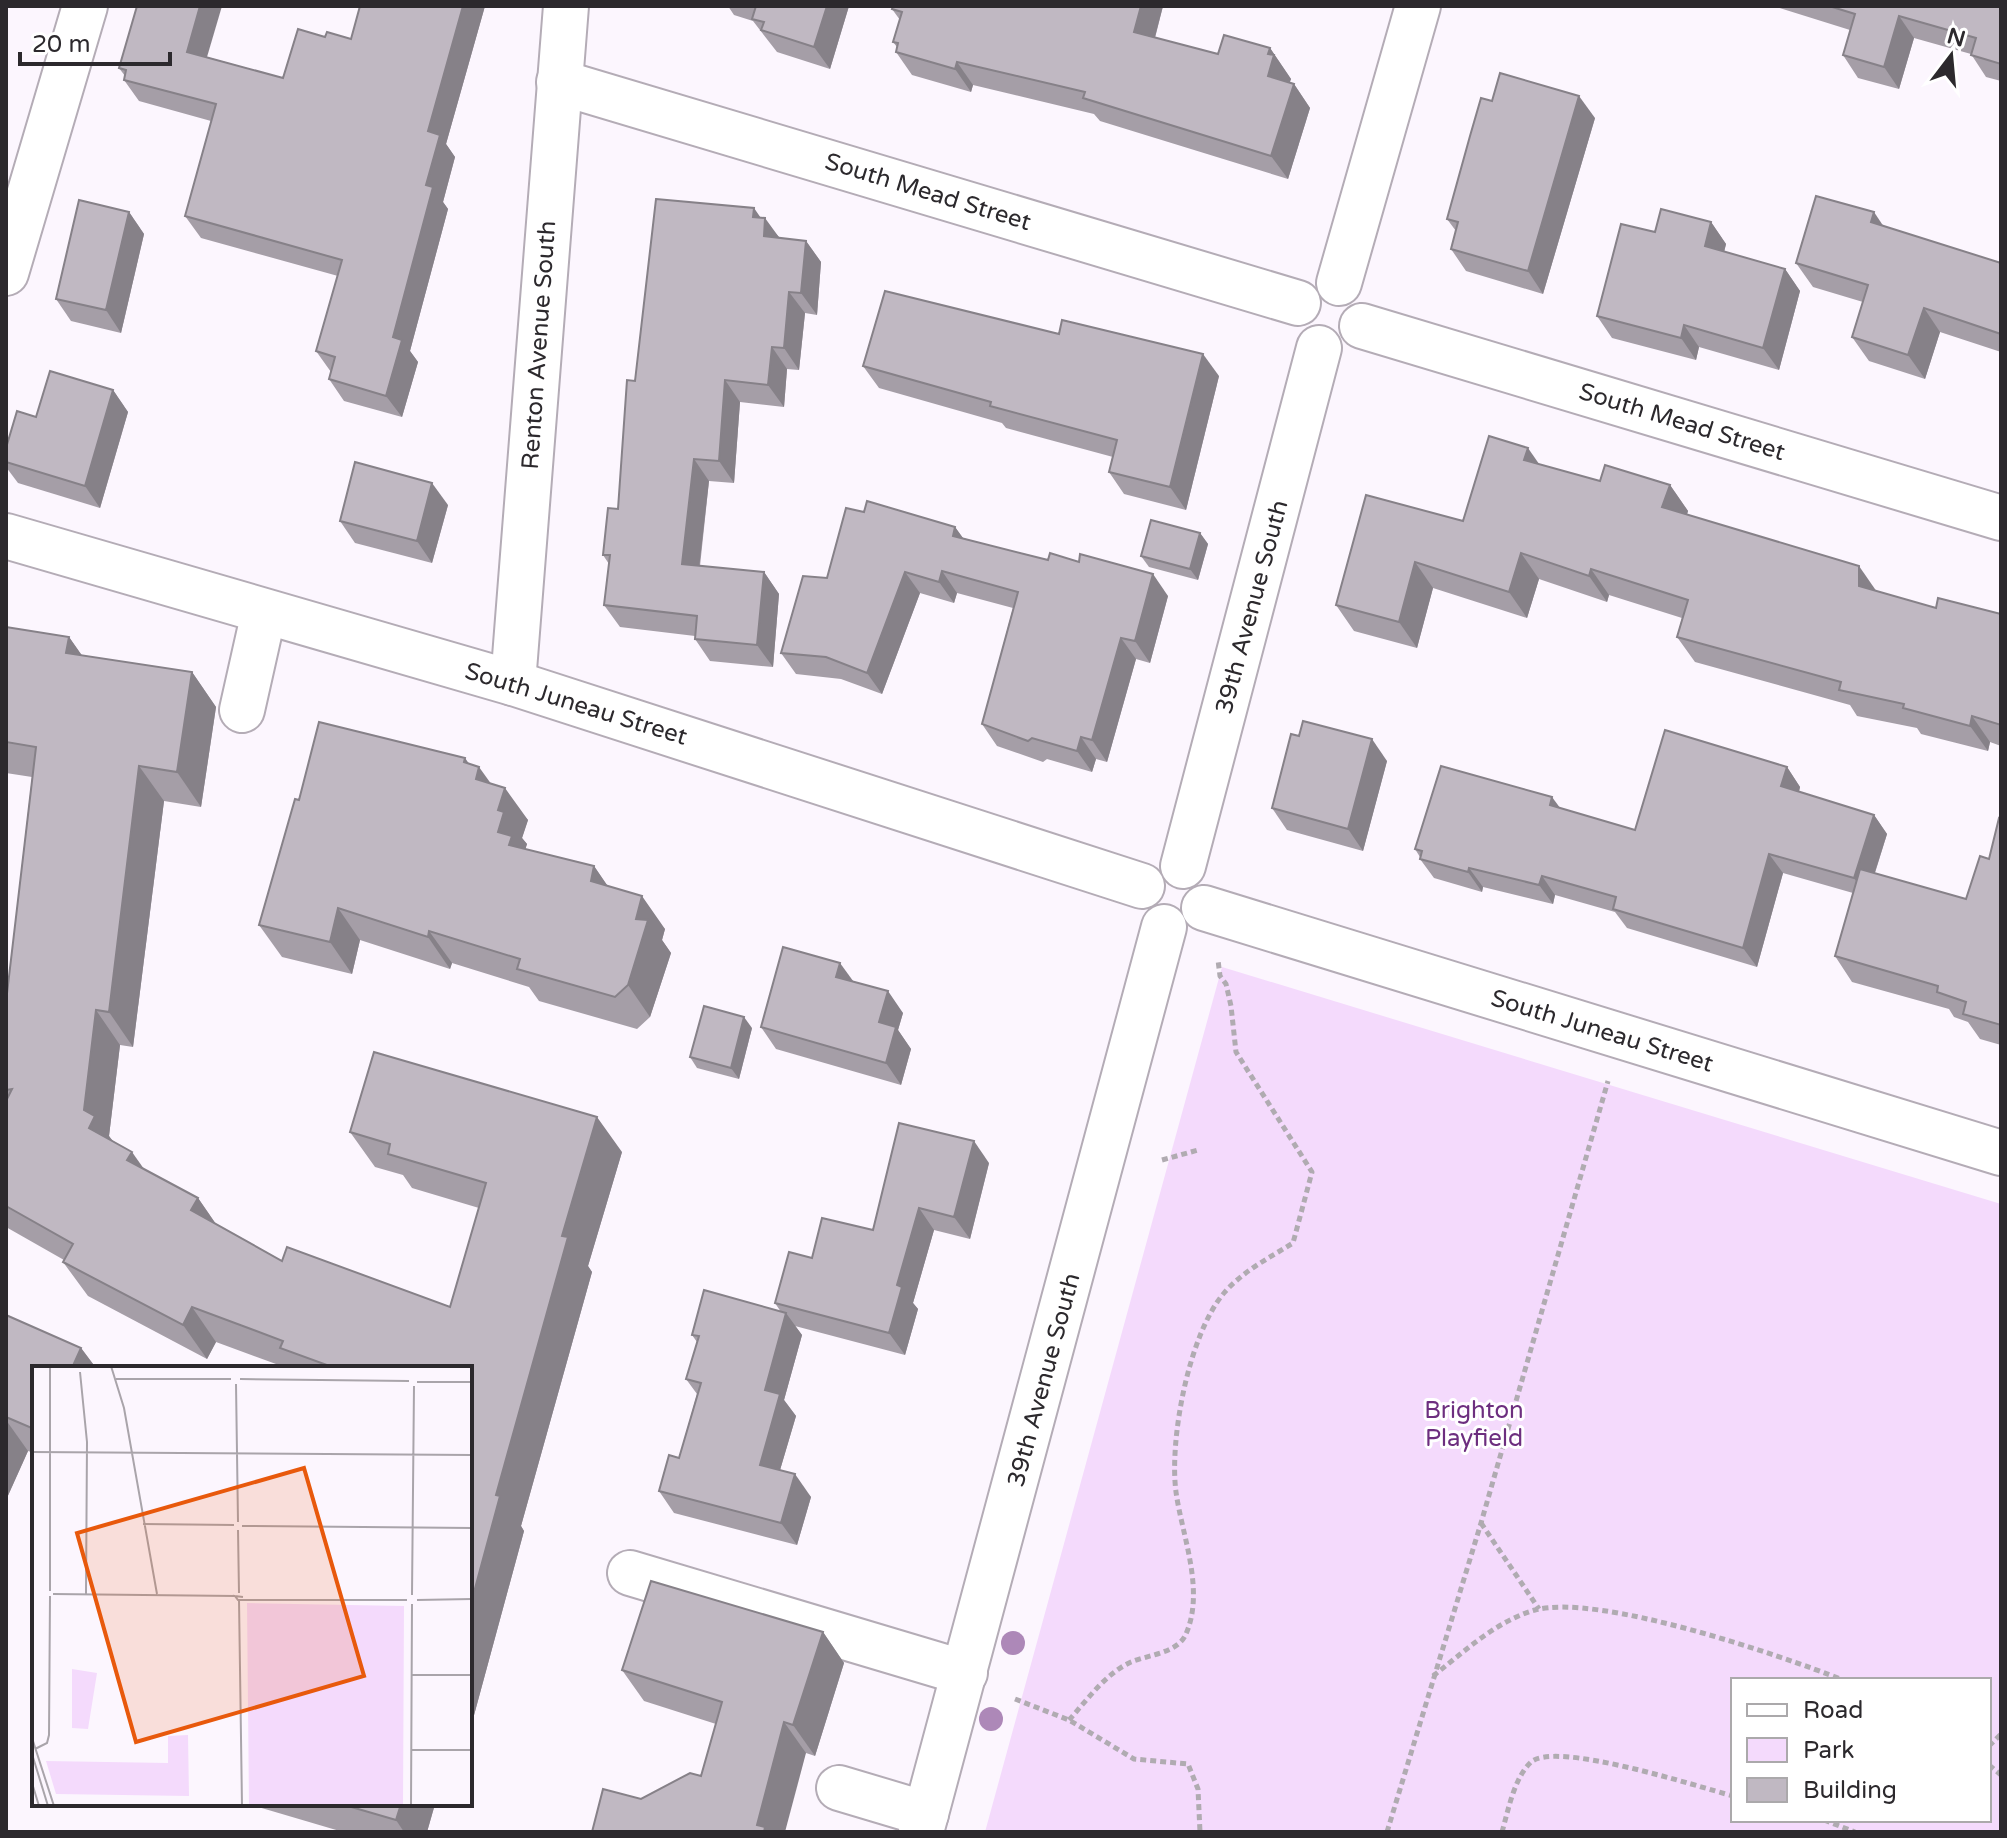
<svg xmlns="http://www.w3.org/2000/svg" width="2007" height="1838" font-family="'Varela Round',sans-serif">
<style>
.green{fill:#f4dafc;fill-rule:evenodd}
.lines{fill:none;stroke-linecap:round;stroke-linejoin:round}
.minor-casing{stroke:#b4acb6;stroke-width:48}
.path{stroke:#b0abb1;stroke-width:5;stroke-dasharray:6 4;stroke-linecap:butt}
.minor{stroke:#fff;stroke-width:44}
.tree{fill:#ad88b8}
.wall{fill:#a59ea7}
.shaded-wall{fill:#868188}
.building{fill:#c0b8c2;stroke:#868188;stroke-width:2}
.labels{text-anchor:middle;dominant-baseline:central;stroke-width:6;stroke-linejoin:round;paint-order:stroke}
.street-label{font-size:24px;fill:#2c292d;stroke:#fff}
.park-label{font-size:24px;fill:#6d2e7f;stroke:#fff}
.inset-road{fill:none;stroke:#a9a4aa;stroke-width:2}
.view{fill:#e8590c;fill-opacity:0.15;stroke:#e8590c;stroke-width:4}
.inset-edge{fill:none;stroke:#2c292d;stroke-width:4}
</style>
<rect width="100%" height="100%" fill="#fcf6fe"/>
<path class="green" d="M 1222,967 L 2001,1204 L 2001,1832 L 985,1832 ZM 1989,1680 L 1989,1820 L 1733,1820 L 1733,1680 Z"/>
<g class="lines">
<g class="minor-casing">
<g id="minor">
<polyline points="559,82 1298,303"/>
<polyline points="6,273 85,6"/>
<polyline points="1339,283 1418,6"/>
<polyline points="1362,326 2001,518"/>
<polyline points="6,536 513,683 1142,886"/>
<polyline points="513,683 566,6"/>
<polyline points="242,710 264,612"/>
<polyline points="1183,866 1319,348"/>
<polyline points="1204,908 2001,1153"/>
<polyline points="630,1573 965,1673"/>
<polyline points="839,1788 926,1814"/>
<polyline points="921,1832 1164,927"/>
</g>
</g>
<g class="path">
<polyline points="1162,1160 1198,1150"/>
<polyline points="1481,1523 1539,1609"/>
<path d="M 1433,1676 C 1464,1652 1496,1621 1535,1610 C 1598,1593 1780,1655 1843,1680"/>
<polyline points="1015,1699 1069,1720 1134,1759 1188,1764 1198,1789 1200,1832"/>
<path d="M 1069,1720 C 1088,1699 1105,1674 1131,1662 C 1148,1655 1176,1653 1185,1636 C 1206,1592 1182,1536 1176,1492 C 1169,1439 1189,1334 1224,1293 C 1243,1271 1269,1258 1293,1243 L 1312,1172 L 1236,1052 L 1231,1006 L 1226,984 L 1220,976 L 1218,960"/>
<polyline points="1989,1746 2001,1734"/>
<polyline points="1989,1765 2001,1775"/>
<polyline points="1824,1820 1855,1832"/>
<polyline points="1387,1832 1481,1523 1608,1081"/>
<path d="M 1502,1832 C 1508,1811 1514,1779 1530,1763 C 1552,1739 1699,1787 1733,1796"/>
</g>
<use href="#minor" class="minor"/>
</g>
<g class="tree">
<circle cx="1013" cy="1643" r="12"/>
<circle cx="991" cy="1719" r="12"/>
</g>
<g class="wall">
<polygon points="360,6 485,6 446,144 455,157 443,202 448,209 410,351 418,362 402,417 344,401 329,379 331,372 316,351 338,276 201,238 185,216 211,121 139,101 124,80 125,76 119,68 207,57 283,78 325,37 351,39"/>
<polygon points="728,6 849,6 830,69 777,52 753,21 734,15"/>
<polygon points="893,6 1163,6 1155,38 1218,54 1270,48 1291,79 1289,83 1294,84 1310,108 1288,179 1100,121 1094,114 973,85 971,92 912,75 896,52 897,47 893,42 900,20 892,9"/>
<polygon points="1773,6 2001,6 2001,81 1986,77 1971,54 1914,38 1899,89 1858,78 1843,55 1850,30"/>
<polygon points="1492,101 1595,118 1543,294 1466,271 1451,249 1456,231 1447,219"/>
<polygon points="129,212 144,234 121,333 71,321 56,299"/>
<polygon points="760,217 780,238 806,241 821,262 817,315 805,313 799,370 787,369 784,407 740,402 734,483 709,481 700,566 764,572 779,594 773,667 710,661 695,639 695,636 620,627 604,605 609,564 603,555 618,509 635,381"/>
<polygon points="1711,222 1726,244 1724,252 1785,269 1800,291 1779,370 1699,347 1696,360 1612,338 1597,316 1655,232"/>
<polygon points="1883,226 2001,263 2001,352 1940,332 1925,379 1869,361 1852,337 1863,302 1813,287 1796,263"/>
<polygon points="863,366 1219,376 1186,510 1124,494 1109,472 1113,457 1006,428 1002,423 879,388"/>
<polygon points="113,390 128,412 100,508 18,483 6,467 6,448 36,417"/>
<polygon points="1539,464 1600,481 1670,485 1688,511 1687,514 1876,591 1936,608 2001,614 2001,746 1990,742 1988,751 1921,734 1917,728 1857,716 1850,705 1695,662 1677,637 1682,618 1609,595 1607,602 1539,579 1527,618 1433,588 1417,648 1354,631 1336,605 1463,521"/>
<polygon points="448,505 432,563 355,543 340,521"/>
<polygon points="864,512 955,527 963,538 1168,596 1150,663 1136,659 1107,762 1096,759 1092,772 1047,759 1043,762 997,746 982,724 1013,608 957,593 954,603 920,593 882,694 841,679 796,674 781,653 827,578"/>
<polygon points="1200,533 1208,544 1198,580 1149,567 1141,556"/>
<polygon points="6,627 69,637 82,656 192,672 216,707 201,807 164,801 133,1047 120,1045 109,1136 113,1141 143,1169 198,1198 216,1224 282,1261 450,1307 479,1208 412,1188 403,1175 375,1167 350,1132 622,1152 588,1266 592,1272 521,1526 524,1531 470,1730 470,1368 287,1368 216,1342 207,1359 88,1296 63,1262 64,1260 6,1227 6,1002 32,777 6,773"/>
<polygon points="1299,736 1387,761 1363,851 1287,830 1272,808"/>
<polygon points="1787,767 1800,787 1799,792 1874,815 1887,834 1875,873 1966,899 1989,859 2001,819 2001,1045 1980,1039 1968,1022 1954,1017 1949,1009 1852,982 1835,956 1853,893 1783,873 1757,967 1627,928 1615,912 1555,895 1553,904 1483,887 1482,892 1434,878 1420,859 1420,857 1415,849 1560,808 1635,830"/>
<polygon points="491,783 528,820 522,838 527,844 525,849 594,866 608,887 665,929 662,940 671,953 650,1017 637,1029 539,1001 529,987 452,963 450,969 360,940 352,974 282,957 259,925 299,800"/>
<polygon points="854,982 903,1013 898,1030 911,1049 901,1085 776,1049 761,1027"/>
<polygon points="752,1028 739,1079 697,1068 690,1057"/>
<polygon points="989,1163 970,1239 934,1230 913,1303 918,1309 905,1355 795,1326 802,1335 784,1400 796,1416 780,1470 811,1497 797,1545 674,1513 659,1491 679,1458 697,1394 686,1379 697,1342 692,1335 781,1312 775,1303 812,1258 873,1230"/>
<polygon points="6,1315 81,1348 96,1368 34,1368 34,1453 28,1451 6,1500"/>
<polygon points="823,1632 844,1663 815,1756 806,1753 641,1799 701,1776 716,1724 644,1701 622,1670"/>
<polygon points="248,1804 435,1804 427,1832 343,1832"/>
</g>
<g class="shaded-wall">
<polygon points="200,6 222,6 202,74 187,52"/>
<polygon points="463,6 485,6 446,144 455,157 443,202 448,209 410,351 418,362 402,417 386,396 393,337 428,131"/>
<polygon points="827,6 849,6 830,69 814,47"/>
<polygon points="1141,6 1163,6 1150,56 1134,32"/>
<polygon points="1899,16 1914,38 1899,89 1884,67"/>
<polygon points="1270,48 1291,79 1284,99 1268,76 1268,54"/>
<polygon points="957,62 973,85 971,92 955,69"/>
<polygon points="1294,84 1310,108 1288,179 1271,156"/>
<polygon points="1579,96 1595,118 1543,294 1528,271"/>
<polygon points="754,208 765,224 765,218 781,240 764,236 753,217"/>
<polygon points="129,212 144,234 121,333 106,310"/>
<polygon points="1874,212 1890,236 1871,222"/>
<polygon points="1711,222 1726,244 1720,268 1705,246"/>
<polygon points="806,241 821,262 817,315 801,293"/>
<polygon points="1785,269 1800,291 1779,370 1763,348"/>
<polygon points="789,292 805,313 799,370 784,348"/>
<polygon points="1924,308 1940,332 1925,379 1908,355"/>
<polygon points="1684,325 1699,347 1696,360 1681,338"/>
<polygon points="772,347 787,369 784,407 768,385"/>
<polygon points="1203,354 1219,376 1186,510 1170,487"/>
<polygon points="725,380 740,402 734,483 719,461"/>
<polygon points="113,390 128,412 100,508 85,486"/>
<polygon points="1528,448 1546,474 1524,460"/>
<polygon points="694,459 709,481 697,586 682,564"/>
<polygon points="432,483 448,505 432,563 417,541"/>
<polygon points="1670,485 1688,511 1681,533 1662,507"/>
<polygon points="955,527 970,548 953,536"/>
<polygon points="1200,533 1208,544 1198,580 1190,569"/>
<polygon points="1521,553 1539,579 1527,618 1509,592"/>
<polygon points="1415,562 1433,588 1417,648 1399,622"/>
<polygon points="1859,566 1877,592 1859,586"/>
<polygon points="1591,569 1609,595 1607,602 1589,576"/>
<polygon points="942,571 957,593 954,603 939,582"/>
<polygon points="764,572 779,594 773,667 757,645"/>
<polygon points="905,572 920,593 882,694 867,673"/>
<polygon points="1153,574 1168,596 1150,663 1135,641"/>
<polygon points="69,637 93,671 66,653"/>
<polygon points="1121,638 1136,659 1107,762 1092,740"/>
<polygon points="192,672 216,707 201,807 177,772"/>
<polygon points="1972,716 1990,742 1988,751 1970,726"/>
<polygon points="1081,737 1096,759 1092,772 1077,751"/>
<polygon points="1372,739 1387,761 1363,851 1348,829"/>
<polygon points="465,758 477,775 479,767 502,799 505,788 528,820 522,838 527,844 524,854 532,877 498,832 464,762"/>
<polygon points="139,766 164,801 133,1047 109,1012"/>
<polygon points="1787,767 1800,787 1795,806 1781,786"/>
<polygon points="1552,797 1566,816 1550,805"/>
<polygon points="1874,815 1887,834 1867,897 1854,878"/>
<polygon points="1769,854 1783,873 1757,967 1743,948"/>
<polygon points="594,866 616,898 591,881"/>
<polygon points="1469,868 1483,887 1482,892 1468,872"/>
<polygon points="1542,876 1555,895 1553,904 1539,885"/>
<polygon points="642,896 665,929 662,940 671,953 650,1017 628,985 636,919"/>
<polygon points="338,908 360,940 352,974 330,942"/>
<polygon points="429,931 452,963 450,969 428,937"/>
<polygon points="840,963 856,985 836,977"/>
<polygon points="888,991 903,1013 898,1030 911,1049 901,1085 886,1063 879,1022"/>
<polygon points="96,1010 120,1045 109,1136 119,1151 89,1128 84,1110"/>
<polygon points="744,1017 752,1028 739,1079 731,1068"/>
<polygon points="597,1117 622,1152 588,1266 592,1272 521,1526 524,1531 470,1730 470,1607 496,1495 562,1236"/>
<polygon points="974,1141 989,1163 970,1239 954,1217"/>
<polygon points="132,1152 156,1186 127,1160"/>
<polygon points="198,1198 222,1233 191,1210"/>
<polygon points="919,1208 934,1230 913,1303 918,1309 905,1355 889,1333 897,1285"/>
<polygon points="192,1307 216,1342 207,1359 183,1325"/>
<polygon points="786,1313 802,1335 784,1400 796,1416 775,1487 760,1465 765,1390"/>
<polygon points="81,1348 96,1368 72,1368"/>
<polygon points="6,1420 28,1451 6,1500"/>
<polygon points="795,1474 811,1497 797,1545 781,1523"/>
<polygon points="823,1632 844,1663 815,1756 793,1725"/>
<polygon points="784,1722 806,1753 785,1832 762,1832 757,1825"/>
<polygon points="401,1804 435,1804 427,1832 404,1832 396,1820"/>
</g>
<g class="building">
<polygon points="137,6 200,6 187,52 283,78 298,29 325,37 327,32 351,39 360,6 463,6 428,131 440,135 426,185 433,187 393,337 402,340 386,396 329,379 335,357 316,351 342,260 185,216 216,104 124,80 126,70 119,68"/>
<polygon points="756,6 827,6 814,47 761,30 764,22 752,19"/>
<polygon points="893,6 1141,6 1134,32 1218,54 1224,35 1270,48 1268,54 1274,55 1268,76 1294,84 1271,156 1083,98 1085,92 957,62 955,69 896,52 898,43 893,42 902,12 892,9"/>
<polygon points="1829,6 2001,6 2001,64 1971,55 1976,38 1899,16 1884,67 1843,55 1855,14"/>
<polygon points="1500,73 1579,96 1528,271 1451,249 1458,222 1447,219 1470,136 1481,98 1492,101"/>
<polygon points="1816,196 1874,212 1871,222 2001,263 2001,334 1924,308 1908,355 1852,337 1868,285 1796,263"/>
<polygon points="656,199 754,208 753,217 765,218 764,236 806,241 801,293 789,292 784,348 772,347 768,385 725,380 719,461 694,459 682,564 764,572 757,645 695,639 697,616 604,605 610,555 603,555 608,508 618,509 627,380 635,381"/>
<polygon points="79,200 129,212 106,310 56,299"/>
<polygon points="1661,209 1711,222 1705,246 1785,269 1763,348 1684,325 1681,338 1597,316 1621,224 1655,232"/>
<polygon points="885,291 1059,334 1062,320 1203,354 1170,487 1109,472 1117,440 990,406 991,402 863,366"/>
<polygon points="50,371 113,390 85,486 6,462 6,448 17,411 36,417"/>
<polygon points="1489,436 1528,448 1524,460 1600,481 1605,465 1670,485 1662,507 1859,566 1859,586 1936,608 1938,598 2001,614 2001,725 1972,716 1970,726 1903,708 1904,704 1839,690 1841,682 1677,637 1688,600 1591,569 1589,576 1521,553 1509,592 1415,562 1399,622 1336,605 1366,495 1463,521"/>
<polygon points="355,462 432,483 417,541 340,521"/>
<polygon points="867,501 955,527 953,536 1048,560 1050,553 1079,562 1080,554 1153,574 1135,641 1121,638 1092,740 1081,737 1077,751 1032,738 1028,741 982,724 1018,592 942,571 939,582 905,572 867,673 826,657 781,653 803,576 827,578 846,508 864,512"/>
<polygon points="1151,520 1200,533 1190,569 1141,556"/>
<polygon points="6,627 69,637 66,653 192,672 177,772 139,766 109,1012 96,1010 84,1110 95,1116 89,1128 132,1152 127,1160 198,1198 191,1210 282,1261 287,1247 450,1307 486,1183 388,1154 390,1144 350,1132 374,1052 597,1117 562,1236 568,1237 496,1495 500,1496 470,1607 470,1368 335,1368 280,1348 283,1341 192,1307 183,1325 63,1262 73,1244 6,1206 6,1101 12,1089 6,1090 6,1002 36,747 6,742"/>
<polygon points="1303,721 1372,739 1348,829 1272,808 1291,734 1299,736"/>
<polygon points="319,722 465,758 464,762 479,767 476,779 505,788 498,810 504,812 498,832 512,836 509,845 594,866 591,881 642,896 636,919 648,920 628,985 615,997 517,969 520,959 429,931 428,937 338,908 330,942 259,925 295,799 299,800"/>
<polygon points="1665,730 1787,767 1781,786 1874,815 1854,878 1769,854 1743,948 1613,909 1616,897 1542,876 1539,885 1469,868 1468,872 1420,859 1422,851 1415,849 1441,766 1552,797 1550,805 1635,830"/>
<polygon points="1999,818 2001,819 2001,1025 1963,1014 1966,1002 1937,992 1938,986 1835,956 1860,869 1966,899 1980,856 1989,859"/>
<polygon points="783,947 840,963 836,977 888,991 879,1022 896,1027 886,1063 761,1027"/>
<polygon points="704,1006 744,1017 731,1068 690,1057"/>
<polygon points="899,1123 974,1141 954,1217 919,1208 897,1285 902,1287 889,1333 775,1303 789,1252 812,1258 822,1218 873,1230"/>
<polygon points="704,1290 786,1313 765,1390 780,1394 760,1465 795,1474 781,1523 659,1491 669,1455 679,1458 701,1383 686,1379 699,1336 692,1335"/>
<polygon points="6,1315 81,1348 72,1368 34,1368 34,1429 6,1417"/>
<polygon points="651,1581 823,1632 793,1725 784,1722 757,1825 765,1827 764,1832 592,1832 603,1789 641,1799 690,1773 701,1776 722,1702 622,1670"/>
<polygon points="341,1804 401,1804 396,1820"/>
</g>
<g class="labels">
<g class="street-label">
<text transform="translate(928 192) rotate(17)">South Mead Street</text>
<text transform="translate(539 345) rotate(-86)">Renton Avenue South</text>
<text transform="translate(1682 422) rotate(17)">South Mead Street</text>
<text transform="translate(1252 607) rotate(-75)">39th Avenue South</text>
<text transform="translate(576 704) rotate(17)">South Juneau Street</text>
<text transform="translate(1602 1031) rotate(17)">South Juneau Street</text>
<text transform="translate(1044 1380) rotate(-75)">39th Avenue South</text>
</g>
<g class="park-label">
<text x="1474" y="1410">Brighton<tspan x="1474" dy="28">Playfield</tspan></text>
</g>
</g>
<g transform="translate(32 1366)">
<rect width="440" height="440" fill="#fcf6fe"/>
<path d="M 215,237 L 372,240 L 371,440 L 217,440 ZM 40,303 L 65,307 L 56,363 L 40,362 ZM 156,369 L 157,430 L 24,428 L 14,395 L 136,397 L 136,370 Z" fill="#f4dafc"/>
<path class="inset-road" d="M 79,0 L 92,42 L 125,228M 48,6 L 55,76 L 54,228M 84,13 L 199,13M 208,13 L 377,15M 385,16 L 440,16M 204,18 L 206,156M 0,86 L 440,89M 111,158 L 202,159M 210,160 L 440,162M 206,164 L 207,227M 18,225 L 18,0M 21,228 L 203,230M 380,229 L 382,20M 211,231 L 203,230 L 206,234 L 375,234M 207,234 L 210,440M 385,234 L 440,233M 379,309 L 440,309M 0,372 L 22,440M 3,383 L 15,377 L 17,369 L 18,230M 379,384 L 440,384M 0,388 L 16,440M 0,417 L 7,440M 379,440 L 380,238"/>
<path class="view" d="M 272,102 L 332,310 L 104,376 L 45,167 Z"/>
<rect width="440" height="440" class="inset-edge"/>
</g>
<rect width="2007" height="1838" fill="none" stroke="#2c292d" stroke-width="16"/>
<rect x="1731" y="1678" width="260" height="144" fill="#ffffff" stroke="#aba9ab" stroke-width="2"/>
<rect x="1747" y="1704" width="40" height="12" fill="#ffffff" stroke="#aba9ab" stroke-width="2"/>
<text x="1803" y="1718" font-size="24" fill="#2c292d">Road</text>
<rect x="1747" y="1738" width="40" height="24" fill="#f4dafc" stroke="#aba9ab" stroke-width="2"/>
<text x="1803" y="1758" font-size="24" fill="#2c292d">Park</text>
<rect x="1747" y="1778" width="40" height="24" fill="#c0b8c2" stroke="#aba9ab" stroke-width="2"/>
<text x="1803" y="1798" font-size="24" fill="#2c292d">Building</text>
<g transform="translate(1951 56) rotate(16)" stroke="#ffffff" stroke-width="6" paint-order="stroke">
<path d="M0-6L14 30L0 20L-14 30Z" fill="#2c292d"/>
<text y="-12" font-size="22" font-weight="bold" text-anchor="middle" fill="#2c292d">N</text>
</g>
<path d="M20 52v12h150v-12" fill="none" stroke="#2c292d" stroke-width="4"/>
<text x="32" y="52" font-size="24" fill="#2c292d" stroke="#ffffff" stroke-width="6" paint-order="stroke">20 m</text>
</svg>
